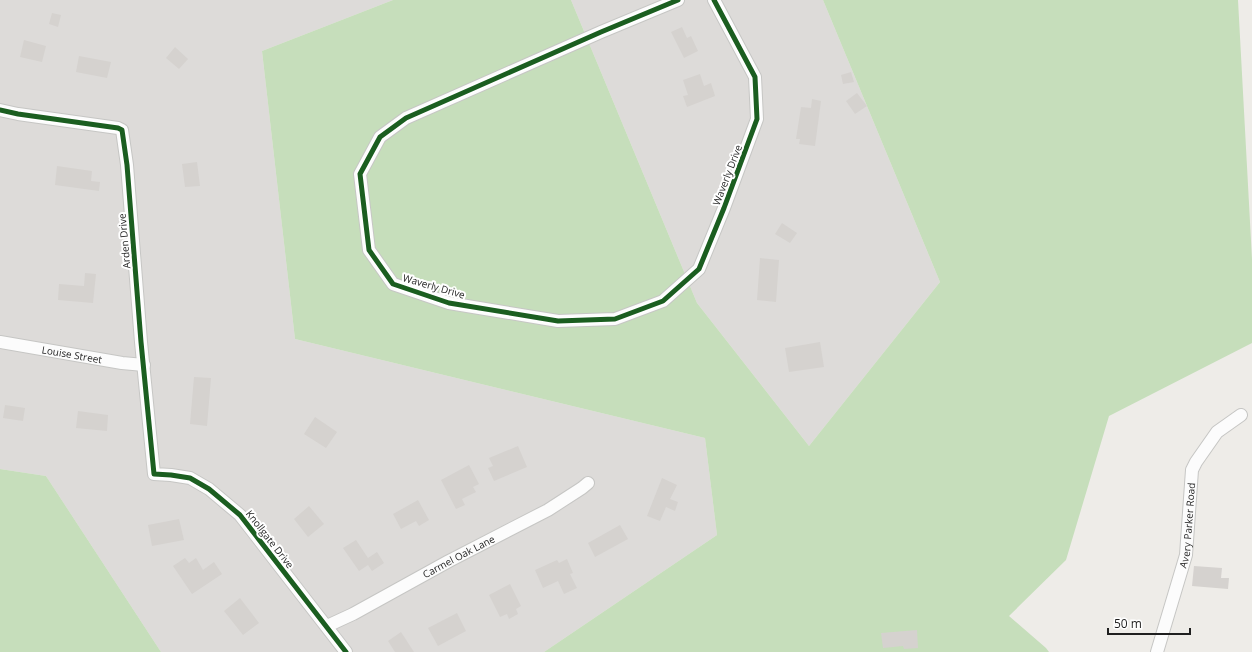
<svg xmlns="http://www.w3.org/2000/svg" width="1252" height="652" font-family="'Open Sans',sans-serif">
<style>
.residential{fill:#dddbd9}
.forest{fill:#c6debb}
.building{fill:#d5d2cf}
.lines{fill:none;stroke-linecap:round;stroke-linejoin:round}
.minor-casing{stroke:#c6c6c4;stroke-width:14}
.minor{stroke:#fcfcfc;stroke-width:12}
.cycleway-casing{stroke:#fff;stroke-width:8}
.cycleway{stroke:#1b5e20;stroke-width:5}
.labels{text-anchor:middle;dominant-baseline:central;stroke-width:4;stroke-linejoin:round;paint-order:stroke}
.street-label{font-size:10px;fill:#1f1f1f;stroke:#fff}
</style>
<rect width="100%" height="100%" fill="#eeece8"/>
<g class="residential">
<polygon points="0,0 393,0 262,51 295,339 705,438 717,535 544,652 161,652 46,476 0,469"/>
<polygon points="571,0 823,0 940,282 809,446 697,303"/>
</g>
<g class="forest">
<polygon points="393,0 571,0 697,303 809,446 940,282 823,0 1238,0 1252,259 1252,343 1109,416 1066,560 1009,616 1046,648 1049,652 544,652 717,535 705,438 295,339 262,51"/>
<polygon points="0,469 46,476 161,652 0,652"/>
</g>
<g class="building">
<polygon points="52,13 61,15 58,27 49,24"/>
<polygon points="682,27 687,38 691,36 698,51 684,58 671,32"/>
<polygon points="24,40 46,46 42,62 20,57"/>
<polygon points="175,47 188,59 179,69 166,58"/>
<polygon points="79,56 111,62 107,78 76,72"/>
<polygon points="851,72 854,82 843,84 841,75"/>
<polygon points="700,74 704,86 711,83 715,96 687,107 683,96 688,95 683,80"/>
<polygon points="857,93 867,106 855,114 846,101"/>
<polygon points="812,99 821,101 815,146 799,144 800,139 796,139 801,107 811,108"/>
<polygon points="197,162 200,186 185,187 182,164"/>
<polygon points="57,166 92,171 91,181 100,182 99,191 55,185"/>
<polygon points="782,223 797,233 790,243 775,234"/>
<polygon points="760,258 779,260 776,302 757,300"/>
<polygon points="85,273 96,274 93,303 58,300 59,284 84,286"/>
<polygon points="820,342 824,367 789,372 785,348"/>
<polygon points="194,377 211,378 207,426 190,424"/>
<polygon points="5,405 25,408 23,421 3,418"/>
<polygon points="78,411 108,415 107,431 76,428"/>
<polygon points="315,417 337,432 326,448 304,434"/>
<polygon points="518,446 527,467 494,481 488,468 493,466 489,458"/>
<polygon points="469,465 479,484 473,487 476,492 462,499 465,505 456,509 441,480"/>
<polygon points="662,478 677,485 670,499 678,502 675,511 666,507 660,521 647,516"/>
<polygon points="418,500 429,520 419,526 416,521 401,529 393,514"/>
<polygon points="309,506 324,524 308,537 294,519"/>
<polygon points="179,519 184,540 152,546 148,525"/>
<polygon points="620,525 628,539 595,557 588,543"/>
<polygon points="356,540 368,558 377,552 384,563 372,571 368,565 359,571 343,548"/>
<polygon points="185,558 189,563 196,558 203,570 214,562 222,574 192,594 173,566"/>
<polygon points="567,559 573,573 570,574 577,588 564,594 558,581 543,588 535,570 557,560 559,563"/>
<polygon points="1194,566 1222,568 1221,578 1229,578 1228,589 1192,586"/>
<polygon points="510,584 521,606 516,609 518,614 509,619 507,614 500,617 489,595"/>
<polygon points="240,598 259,623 243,635 224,611"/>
<polygon points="457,613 466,631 438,646 428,628"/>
<polygon points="917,630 918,648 904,649 903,646 883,648 881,633"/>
<polygon points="401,632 414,652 395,652 388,641"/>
</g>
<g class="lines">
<g class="minor-casing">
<g id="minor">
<polyline points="678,0 601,32 406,118 380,137 360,174 369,250 393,284 449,303 558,321 615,319 663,301 699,269 724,208 757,119 755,77 714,0"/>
<polyline points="0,110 18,114 118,128 122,130 127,165 141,342 154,474 171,475 190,478 209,489 240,515 346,652"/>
<path id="s1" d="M 0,342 L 122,363 L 144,365"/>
<path id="s2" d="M 327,626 L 353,614 L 449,561 L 548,510 L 582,488 L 588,483"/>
<path id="s3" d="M 1157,652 L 1186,555 L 1192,470 L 1196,462 L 1217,432 L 1241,415"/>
</g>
</g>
<use href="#minor" class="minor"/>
<g class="cycleway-casing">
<g id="cycleway">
<polyline points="678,0 601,32 406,118 380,137 360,174 369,250 393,284 449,303 558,321 615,319 663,301 699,269 724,208 757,119 755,77 714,0"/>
<polyline points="0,110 18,114 118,128 122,130 127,165 141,342 154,474 171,475 190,478 209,489 240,515 346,652"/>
</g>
</g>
<use href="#cycleway" class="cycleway"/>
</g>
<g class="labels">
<g class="street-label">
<text transform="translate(727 175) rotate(-69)">Waverly Drive</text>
<text transform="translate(124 241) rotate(-95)">Arden Drive</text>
<text transform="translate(434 286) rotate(16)">Waverly Drive</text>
<text stroke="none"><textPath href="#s1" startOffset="73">Louise Street</textPath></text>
<text stroke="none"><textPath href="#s3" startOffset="131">Avery Parker Road</textPath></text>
<text transform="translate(270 539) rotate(52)">Knollgate Drive</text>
<text stroke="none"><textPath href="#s2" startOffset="149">Carmel Oak Lane</textPath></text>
</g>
</g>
<path d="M1108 628v6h82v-6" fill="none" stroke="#1f1f1f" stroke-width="2"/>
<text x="1114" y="628" font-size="12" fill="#1f1f1f" stroke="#ffffff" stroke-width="3" paint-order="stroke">50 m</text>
</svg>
